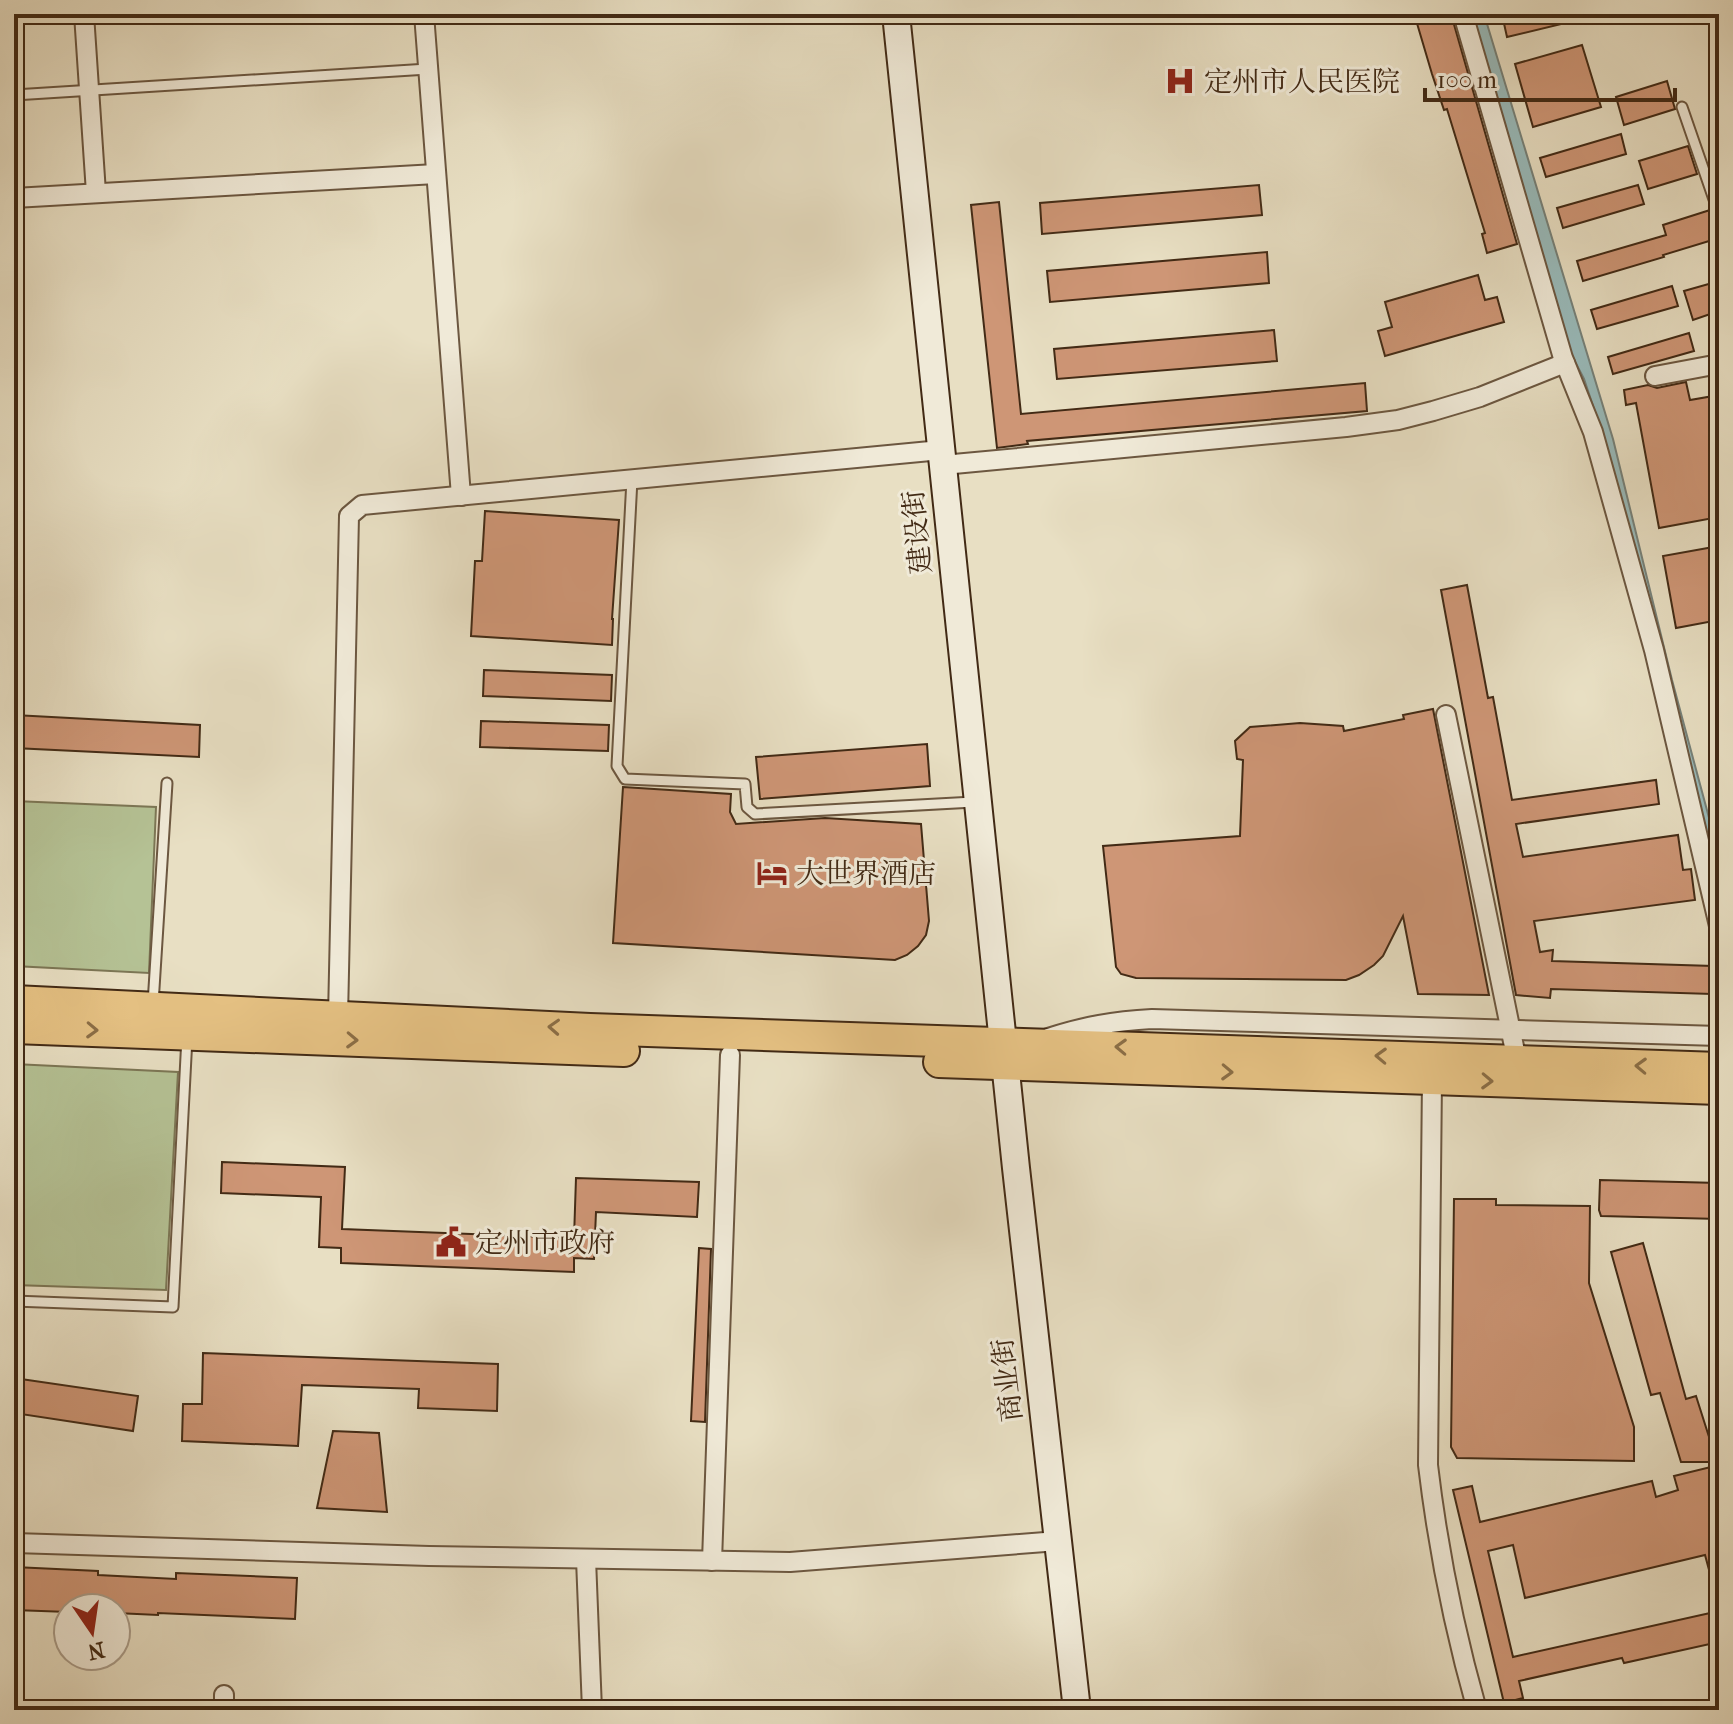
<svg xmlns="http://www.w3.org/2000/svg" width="1733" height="1724" font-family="'IM FELL French Canon','Noto Serif SC',serif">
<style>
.green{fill:#b5c295;stroke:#7c7655;stroke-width:2}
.water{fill:#9bb;stroke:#768179;stroke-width:2}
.building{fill:#ce9676;stroke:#422a15;stroke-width:2}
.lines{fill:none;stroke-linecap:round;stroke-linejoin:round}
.lane-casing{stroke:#6c5740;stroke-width:13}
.street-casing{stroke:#6c5740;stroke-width:22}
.secondary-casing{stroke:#422a15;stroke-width:30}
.primary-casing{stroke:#422a15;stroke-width:34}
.lane{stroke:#f0ead8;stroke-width:9}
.street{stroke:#f0ead8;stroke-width:18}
.secondary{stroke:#f0ead8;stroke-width:26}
.primary{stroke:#e4c082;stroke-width:30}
.oneway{stroke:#8b6e46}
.labels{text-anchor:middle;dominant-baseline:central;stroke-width:6;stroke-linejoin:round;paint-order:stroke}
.poi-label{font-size:28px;fill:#422a15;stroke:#f0ead8;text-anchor:start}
.street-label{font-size:28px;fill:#422a15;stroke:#f0ead8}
</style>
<rect width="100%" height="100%" fill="#e8dfc3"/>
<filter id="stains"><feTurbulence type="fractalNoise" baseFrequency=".0025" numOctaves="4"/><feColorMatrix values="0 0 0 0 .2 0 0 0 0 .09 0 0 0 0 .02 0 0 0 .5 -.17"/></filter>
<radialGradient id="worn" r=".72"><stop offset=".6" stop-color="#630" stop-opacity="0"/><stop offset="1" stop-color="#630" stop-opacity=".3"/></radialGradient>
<g class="green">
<polygon points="14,801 156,807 149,973 14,966"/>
<polygon points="14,1064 178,1072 166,1290 14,1285"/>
</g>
<polygon class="water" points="1472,14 1484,14 1613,439 1672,680 1719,855 1719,905 1597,418 1584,379 1570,352"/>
<g class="building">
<polygon points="1436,14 1451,14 1517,244 1487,253 1482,234 1485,233 1469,181 1447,109 1444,110 1432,74 1416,20"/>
<polygon points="1525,14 1582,14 1582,19 1507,37 1503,19"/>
<polygon points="1582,45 1601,107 1533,127 1515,64"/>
<polygon points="1667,81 1675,109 1624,125 1616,97"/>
<polygon points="1621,134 1626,154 1546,177 1540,158"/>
<polygon points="1688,146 1697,174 1648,189 1639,161"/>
<polygon points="1259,185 1262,215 1042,234 1040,203"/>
<polygon points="1638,185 1644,204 1563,228 1557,208"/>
<polygon points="999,202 1021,414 1365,383 1367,411 1027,441 1028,444 997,448 971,205"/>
<polygon points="1710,210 1714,219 1718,221 1719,238 1663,255 1664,257 1583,281 1577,261 1666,235 1663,225"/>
<polygon points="1267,252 1269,283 1050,302 1047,271"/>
<polygon points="1478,275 1485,300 1497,297 1504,322 1385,356 1378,331 1392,327 1385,302"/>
<polygon points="1719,281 1719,311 1693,320 1684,291"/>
<polygon points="1672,286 1678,306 1597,329 1591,310"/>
<polygon points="1274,330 1277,361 1057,379 1054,349"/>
<polygon points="1689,333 1694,351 1613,374 1608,357"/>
<polygon points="1686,382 1690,400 1719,395 1719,517 1659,528 1636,403 1626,405 1624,390 1648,385 1657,388"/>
<polygon points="485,511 619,520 612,619 613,619 612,645 471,636 475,561 482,561"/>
<polygon points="1719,546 1719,620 1676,628 1663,556"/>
<polygon points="1467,585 1488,698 1493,697 1512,800 1656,780 1659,804 1516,824 1523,857 1678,835 1683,870 1691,869 1695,900 1534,921 1540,952 1553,950 1552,961 1713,966 1712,994 1551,989 1550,998 1516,995 1441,590"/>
<polygon points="484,670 612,675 611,701 483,696"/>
<polygon points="1433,709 1489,995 1418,994 1403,916 1383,956 1374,965 1359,975 1346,980 1136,978 1121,974 1116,967 1103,846 1240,836 1243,760 1237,759 1235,741 1250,727 1300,723 1343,726 1344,731 1404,719 1403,715"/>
<polygon points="14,715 200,725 199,757 14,748"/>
<polygon points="481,721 609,725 608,751 480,747"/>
<polygon points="927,744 930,786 760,799 756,757"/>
<polygon points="623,787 731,794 730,812 736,824 825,818 921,824 929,921 926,935 918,946 907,955 895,960 613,943"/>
<polygon points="222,1162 345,1167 342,1229 574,1238 576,1178 699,1182 697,1217 596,1212 594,1259 574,1258 574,1272 341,1263 341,1248 319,1247 321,1197 221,1193"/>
<polygon points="1600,1180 1719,1183 1719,1219 1601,1216 1599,1210"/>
<polygon points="1454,1199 1496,1199 1496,1205 1590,1206 1589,1283 1634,1427 1634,1461 1457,1458 1451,1447"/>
<polygon points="1643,1243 1686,1399 1696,1396 1717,1462 1681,1462 1660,1393 1651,1395 1611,1252"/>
<polygon points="699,1248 711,1249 705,1422 691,1421"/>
<polygon points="203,1353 498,1364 497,1411 418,1408 419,1389 302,1385 298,1446 182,1441 183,1404 202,1404"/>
<polygon points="14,1378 138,1396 133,1431 14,1413"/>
<polygon points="333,1431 379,1433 387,1512 317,1508"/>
<polygon points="1719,1465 1719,1591 1715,1592 1705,1555 1525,1598 1513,1545 1488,1551 1513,1657 1719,1611 1719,1642 1624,1663 1622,1658 1519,1681 1523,1698 1504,1703 1453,1490 1472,1486 1480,1522 1652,1481 1656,1497 1678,1490 1674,1476"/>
<polygon points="14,1567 98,1571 98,1575 176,1579 176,1573 297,1578 295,1619 158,1613 158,1615 116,1613 116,1608 68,1608 68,1612 14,1610"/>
</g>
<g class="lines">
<g class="lane-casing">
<g id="lane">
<polyline points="14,95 428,69"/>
<polyline points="1682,107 1719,214"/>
<polyline points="632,479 617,766 625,779 745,784 747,807 755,814 974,802"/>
<polyline points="153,1004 167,783"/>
<polyline points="14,1301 173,1307 187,1037"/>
</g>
</g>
<g class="street-casing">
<g id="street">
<polyline points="84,14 96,193"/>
<polyline points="424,14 461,496"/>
<polyline points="1463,14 1563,358 1593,432 1654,650 1719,926"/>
<polyline points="14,198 436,174"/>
<polyline points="1655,376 1719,364"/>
<polyline points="943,465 1346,427 1398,420 1433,411 1480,397 1565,363"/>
<polyline points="1446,715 1517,1061"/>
<polyline points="338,1017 349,516 362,505 941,450"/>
<path d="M 1048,1038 C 1086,1026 1113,1021 1152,1019 L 1719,1036"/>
<path d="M 1432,1079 L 1428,1465 C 1438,1549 1454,1629 1477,1710"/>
<polyline points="14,1543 429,1556 790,1562 1058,1541"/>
<polyline points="586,1559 592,1710"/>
<polyline points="712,1561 730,1055"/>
<polyline points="224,1695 224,1710"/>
</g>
</g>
<g class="secondary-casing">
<polyline id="secondary" points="896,14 1016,1168 1077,1710"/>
</g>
<g class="primary-casing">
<g id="primary">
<polyline points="14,1001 590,1029 1719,1068"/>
<polyline points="14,1028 624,1051"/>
<polyline points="939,1062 1719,1089"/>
</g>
</g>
<use href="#lane" class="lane"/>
<use href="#street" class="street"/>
<use href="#secondary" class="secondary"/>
<use href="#primary" class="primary"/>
</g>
<defs><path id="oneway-chevron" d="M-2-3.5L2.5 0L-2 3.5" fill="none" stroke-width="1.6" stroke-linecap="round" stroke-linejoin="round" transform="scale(2)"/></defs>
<g class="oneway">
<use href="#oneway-chevron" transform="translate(554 1027) rotate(-177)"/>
<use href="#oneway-chevron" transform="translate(92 1030) rotate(2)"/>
<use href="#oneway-chevron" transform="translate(352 1040) rotate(2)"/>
<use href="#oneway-chevron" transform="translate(1121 1047) rotate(-178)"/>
<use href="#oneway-chevron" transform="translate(1381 1056) rotate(-178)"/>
<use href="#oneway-chevron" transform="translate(1641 1066) rotate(-178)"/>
<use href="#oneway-chevron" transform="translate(1227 1072) rotate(2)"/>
<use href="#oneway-chevron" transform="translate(1487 1081) rotate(2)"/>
</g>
<defs>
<g id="hospital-bare" transform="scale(2.4)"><path d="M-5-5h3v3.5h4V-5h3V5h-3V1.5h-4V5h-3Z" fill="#8f2418" stroke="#f0ead8" stroke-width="2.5" paint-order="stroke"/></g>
<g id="hotel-bare" transform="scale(2.4)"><path d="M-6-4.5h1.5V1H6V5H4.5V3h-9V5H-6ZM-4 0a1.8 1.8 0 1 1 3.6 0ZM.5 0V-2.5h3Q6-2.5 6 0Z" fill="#8f2418" stroke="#f0ead8" stroke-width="2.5" paint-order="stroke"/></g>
<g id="civic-bare" transform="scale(2.4)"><path d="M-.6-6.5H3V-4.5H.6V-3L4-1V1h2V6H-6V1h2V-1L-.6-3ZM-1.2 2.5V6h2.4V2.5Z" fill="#8f2418" stroke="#f0ead8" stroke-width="2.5" paint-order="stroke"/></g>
</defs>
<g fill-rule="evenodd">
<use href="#hospital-bare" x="1180" y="81"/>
<use href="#hotel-bare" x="772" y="873"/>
<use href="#civic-bare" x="451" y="1242"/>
</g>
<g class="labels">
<g class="poi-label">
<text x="1204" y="81">定州市人民医院</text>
<text x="796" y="873">大世界酒店</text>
<text x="475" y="1242">定州市政府</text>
</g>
<g class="street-label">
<text transform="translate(917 532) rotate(-96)">建设街</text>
<text transform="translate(1007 1380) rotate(-97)">商业街</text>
</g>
</g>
<rect width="1733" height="1724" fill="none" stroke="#e8dfc3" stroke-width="48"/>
<rect x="16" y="16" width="1701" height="1692" fill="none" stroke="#422a15" stroke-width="4"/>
<rect x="24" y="24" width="1685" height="1676" fill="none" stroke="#422a15" stroke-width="2"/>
<g transform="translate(92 1632) rotate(167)"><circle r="38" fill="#f0ead8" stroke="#aa9d8a" stroke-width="2"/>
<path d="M0-6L14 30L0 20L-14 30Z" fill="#8f2418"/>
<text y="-12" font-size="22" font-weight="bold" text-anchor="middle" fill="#422a15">N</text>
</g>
<path d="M1425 88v12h250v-12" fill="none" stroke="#422a15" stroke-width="4"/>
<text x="1437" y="88" font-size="24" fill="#422a15" stroke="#f0ead8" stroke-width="6" paint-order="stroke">100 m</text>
<rect width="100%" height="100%" filter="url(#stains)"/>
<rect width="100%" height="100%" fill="url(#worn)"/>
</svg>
